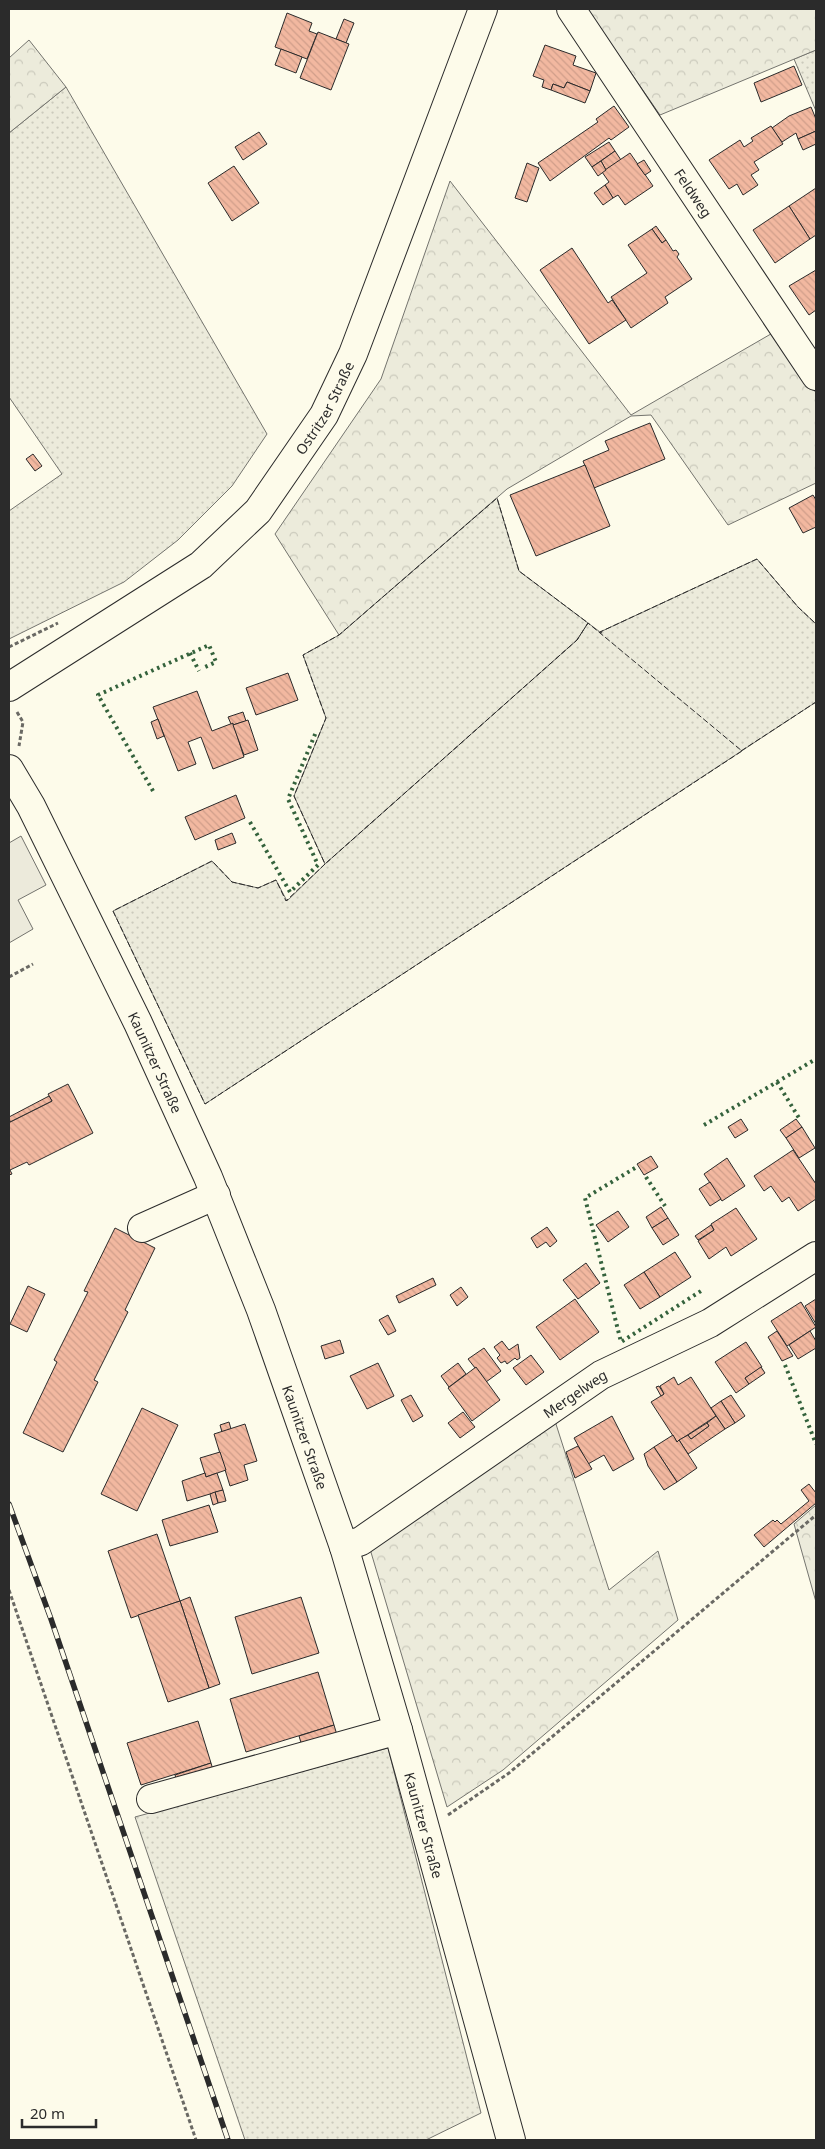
<svg xmlns="http://www.w3.org/2000/svg" width="825" height="2149" font-family="'Noto Sans',sans-serif">
<style>
.green{fill:url(#green-dots);stroke:#74746e}
.forest{fill:url(#forest-crowns);stroke:#74746e}
.parking{fill:#eceadb;stroke:#74746e}
.building{fill:url(#building-back-hatch);stroke:#2b2b2b}
.lines{fill:none;stroke-linecap:round;stroke-linejoin:round}
.minor-casing{stroke:#2b2b2b;stroke-width:30}
.path{stroke:#6a6964;stroke-width:3;stroke-dasharray:4 2.5;stroke-linecap:butt}
.minor{stroke:#fdfbea;stroke-width:28}
.rail-casing{stroke:#2b2b2b;stroke-width:5.5}
.rail{stroke:#fdfbea;stroke-width:4;stroke-dasharray:11;stroke-linecap:butt}
.hedge{stroke:#34623c;stroke-width:4;stroke-dasharray:2.5 4;stroke-linecap:butt}
.fence{stroke:#2b2b2b;stroke-width:1;stroke-dasharray:6 2.5;stroke-linecap:butt}
.labels{text-anchor:middle;dominant-baseline:central;stroke-width:4;stroke-linejoin:round;paint-order:stroke}
.street-label{font-size:14px;fill:#2b2b2b;stroke:#fdfbea}
</style>
<defs>
<pattern id="green-dots" width="8" height="8" patternUnits="userSpaceOnUse" patternTransform="scale(1.25)"><rect width="8" height="8" fill="#ecebdb"/><path d="M2 2h.1M6 6h.1" fill="none" stroke="#cbcabc" stroke-width="1.8" stroke-linecap="round"/></pattern>
<pattern id="forest-crowns" width="20" height="18" patternUnits="userSpaceOnUse" patternTransform="scale(1.25)"><rect width="20" height="18" fill="#ecebdb"/><path d="M2 6a3 3 0 1 1 6 0M12 15a3 3 0 1 1 6 0" fill="none" stroke="#cbcabc"/></pattern>
<pattern id="building-back-hatch" width="6" height="6" patternUnits="userSpaceOnUse" patternTransform="scale(1.25)"><rect width="6" height="6" fill="#f2b8a0"/><path d="M-1 5l2 2M0 0l6 6M5-1l2 2" fill="none" stroke="#d09e8a"/></pattern>
</defs>
<rect width="100%" height="100%" fill="#fdfbea"/>
<g class="green">
<polygon points="816,50 816,111 794,59"/>
<polygon points="66,87 267,434 232,486 178,540 124,582 9,639 9,511 62,474 9,397 9,133"/>
<polygon points="497,498 519,571 600,632 757,559 798,607 816,624 816,702 205,1104 113,911 212,861 232,882 258,888 276,880 287,901 325,864 294,796 326,718 303,655 339,635"/>
<polygon points="388,1748 481,2113 426,2140 245,2140 135,1817"/>
</g>
<g class="forest">
<polygon points="587,9 816,9 816,50 660,115"/>
<polygon points="29,40 66,87 9,133 9,58"/>
<polygon points="450,181 631,415 776,331 816,393 816,483 728,525 651,415 631,416 507,489 339,635 275,534 381,379"/>
<polygon points="555,1421 609,1590 658,1551 678,1620 503,1770 447,1807 370,1549"/>
<polygon points="816,1505 816,1602 794,1524"/>
</g>
<polygon class="parking" points="21,836 46,885 18,900 33,929 9,943 9,843"/>
<g class="building">
<polygon points="287,13 312,23 309,31 317,34 307,59 275,47"/>
<polygon points="344,19 354,23 346,43 336,39"/>
<polygon points="318,32 349,44 331,90 300,78"/>
<polygon points="545,45 576,56 573,65 596,73 590,91 567,82 564,88 553,84 551,90 542,87 544,80 533,76"/>
<polygon points="281,49 302,57 296,73 275,65"/>
<polygon points="794,66 802,85 761,102 754,83"/>
<polygon points="567,82 590,91 585,103 551,90 553,84 564,88"/>
<polygon points="614,106 629,127 611,140 609,138 550,181 538,163 598,122 596,119"/>
<polygon points="811,107 816,119 816,131 798,139 796,133 782,142 772,128 789,116"/>
<polygon points="771,126 783,144 754,162 759,170 751,175 758,185 743,195 737,184 729,189 709,160 740,140 744,147 753,141 751,138"/>
<polygon points="816,131 816,144 803,150 798,139"/>
<polygon points="259,132 267,144 243,160 235,147"/>
<polygon points="609,142 615,151 592,167 585,157"/>
<polygon points="615,151 621,160 606,170 601,161"/>
<polygon points="630,153 653,186 625,205 618,195 613,198 605,185 609,182 602,172"/>
<polygon points="644,160 651,171 645,175 637,164"/>
<polygon points="601,161 606,170 598,176 592,167"/>
<polygon points="527,163 539,168 527,202 515,198"/>
<polygon points="234,166 259,203 232,221 208,183"/>
<polygon points="605,185 613,198 603,205 594,193"/>
<polygon points="816,188 816,235 810,239 789,206"/>
<polygon points="789,206 810,239 775,263 753,230"/>
<polygon points="656,226 666,240 662,243 652,229"/>
<polygon points="652,229 662,243 666,240 673,251 676,250 679,254 677,257 692,279 665,297 668,303 631,328 611,297 647,273 628,245"/>
<polygon points="572,248 608,303 612,300 626,320 589,344 540,270"/>
<polygon points="816,270 816,310 809,315 789,286"/>
<polygon points="650,423 665,459 594,488 583,461 609,450 605,441"/>
<polygon points="33,454 42,466 35,471 26,459"/>
<polygon points="585,465 610,526 536,556 510,495"/>
<polygon points="813,495 816,500 816,527 803,533 789,508"/>
<polygon points="288,673 298,700 256,715 246,688"/>
<polygon points="197,691 212,731 233,723 244,757 213,769 201,737 188,742 196,764 178,771 153,707"/>
<polygon points="243,712 246,721 233,725 233,723 231,724 228,717"/>
<polygon points="158,719 164,736 157,739 151,722"/>
<polygon points="248,720 258,750 244,755 233,725"/>
<polygon points="236,795 245,818 195,840 185,817"/>
<polygon points="232,833 236,843 218,850 215,840"/>
<polygon points="68,1084 93,1133 29,1165 27,1162 10,1170 12,1174 9,1175 9,1120 10,1122 52,1101 48,1094"/>
<polygon points="49,1096 52,1101 10,1122 9,1117"/>
<polygon points="741,1119 748,1130 735,1138 728,1127"/>
<polygon points="796,1119 802,1127 786,1138 780,1130"/>
<polygon points="802,1127 815,1148 799,1158 786,1138"/>
<polygon points="793,1150 816,1184 816,1199 798,1211 789,1197 782,1202 771,1186 764,1191 754,1176"/>
<polygon points="651,1156 658,1167 644,1175 637,1164"/>
<polygon points="727,1158 745,1186 722,1201 704,1174"/>
<polygon points="710,1182 721,1199 710,1206 699,1189"/>
<polygon points="661,1207 668,1218 652,1228 646,1217"/>
<polygon points="736,1208 757,1239 731,1256 726,1247 709,1259 698,1241 714,1230 711,1224"/>
<polygon points="618,1211 629,1227 608,1242 596,1225"/>
<polygon points="668,1218 679,1235 663,1245 652,1228"/>
<polygon points="711,1225 714,1230 698,1240 695,1236"/>
<polygon points="547,1227 557,1241 550,1247 546,1242 537,1248 531,1238"/>
<polygon points="115,1228 155,1248 125,1310 128,1312 94,1380 98,1382 63,1452 23,1433 57,1362 54,1360 88,1292 84,1291"/>
<polygon points="675,1252 691,1277 660,1297 644,1272"/>
<polygon points="586,1263 600,1283 578,1299 563,1280"/>
<polygon points="644,1272 660,1297 640,1309 624,1285"/>
<polygon points="433,1278 436,1285 399,1303 396,1296"/>
<polygon points="28,1286 45,1294 27,1332 10,1324"/>
<polygon points="461,1287 468,1297 457,1306 450,1295"/>
<polygon points="575,1299 599,1332 560,1360 536,1327"/>
<polygon points="816,1299 816,1324 805,1306"/>
<polygon points="801,1302 816,1327 787,1346 771,1321"/>
<polygon points="388,1315 396,1331 388,1335 379,1320"/>
<polygon points="777,1331 793,1356 782,1361 768,1337"/>
<polygon points="810,1331 816,1341 816,1348 798,1359 789,1345"/>
<polygon points="340,1340 344,1353 325,1359 321,1346"/>
<polygon points="502,1341 509,1350 518,1344 520,1358 517,1360 515,1358 507,1364 505,1361 501,1363 497,1358 500,1355 494,1347"/>
<polygon points="746,1342 762,1367 745,1378 749,1384 736,1393 715,1362"/>
<polygon points="484,1348 501,1371 486,1382 468,1359"/>
<polygon points="531,1355 544,1372 526,1385 513,1368"/>
<polygon points="378,1363 394,1396 367,1409 350,1376"/>
<polygon points="458,1363 466,1374 449,1387 441,1376"/>
<polygon points="476,1367 500,1400 472,1421 448,1388"/>
<polygon points="761,1367 765,1373 749,1384 745,1378"/>
<polygon points="674,1377 678,1385 691,1377 716,1416 677,1442 651,1402 664,1394 660,1386"/>
<polygon points="659,1386 664,1394 661,1396 656,1387"/>
<polygon points="411,1395 423,1416 413,1422 401,1400"/>
<polygon points="731,1395 745,1416 735,1423 721,1401"/>
<polygon points="721,1401 735,1423 725,1429 711,1408"/>
<polygon points="142,1408 178,1425 137,1511 101,1494"/>
<polygon points="463,1412 475,1427 460,1438 448,1423"/>
<polygon points="612,1416 634,1459 613,1471 604,1455 588,1464 574,1438"/>
<polygon points="716,1416 725,1429 688,1454 679,1440 688,1435 691,1439 709,1426 707,1423"/>
<polygon points="229,1422 231,1429 222,1432 220,1425"/>
<polygon points="707,1423 709,1426 691,1439 688,1435"/>
<polygon points="245,1424 257,1461 244,1465 248,1480 230,1486 214,1434"/>
<polygon points="673,1435 677,1442 679,1440 697,1468 677,1482 654,1447"/>
<polygon points="578,1446 592,1469 575,1478 566,1452"/>
<polygon points="654,1447 677,1482 664,1490 648,1466 644,1454"/>
<polygon points="220,1452 226,1470 206,1477 200,1458"/>
<polygon points="205,1473 206,1477 217,1473 223,1490 187,1501 182,1481"/>
<polygon points="809,1484 816,1493 816,1503 764,1547 754,1535 773,1520 775,1522 777,1520 781,1524 809,1501 801,1490"/>
<polygon points="223,1490 226,1501 218,1503 215,1492"/>
<polygon points="215,1492 218,1503 213,1505 210,1494"/>
<polygon points="209,1505 218,1532 170,1546 162,1520"/>
<polygon points="157,1534 180,1601 131,1618 108,1551"/>
<polygon points="190,1597 220,1684 209,1688 180,1601"/>
<polygon points="301,1597 319,1653 252,1674 235,1617"/>
<polygon points="180,1601 209,1688 168,1702 138,1615"/>
<polygon points="318,1672 334,1725 246,1752 230,1699"/>
<polygon points="198,1721 211,1763 141,1785 127,1743"/>
<polygon points="334,1725 337,1735 302,1746 299,1736"/>
<polygon points="211,1763 213,1770 177,1782 175,1775"/>
</g>
<g class="lines">
<g class="minor-casing">
<g id="minor">
<path id="s1" d="M 571,9 L 816,376"/>
<path id="s2" d="M 9,687 L 201,565 L 258,511 L 324,415 L 353,354 L 483,9"/>
<path id="s3" d="M 9,769 L 31,806 L 138,1023 L 208,1177 L 261,1310 L 344,1547 L 398,1730 L 511,2140"/>
<polyline points="142,1228 216,1195"/>
<path id="s4" d="M 344,1547 L 361,1541 L 601,1375 L 710,1323 L 816,1256"/>
<polyline points="151,1799 398,1730"/>
</g>
</g>
<g class="path">
<polyline points="9,647 58,623"/>
<polyline points="17,712 23,722 19,746"/>
<polyline points="9,977 33,964"/>
<polyline points="9,1590 196,2140"/>
<polyline points="448,1815 509,1773 816,1515"/>
</g>
<use href="#minor" class="minor"/>
<g class="rail-casing">
<polyline id="rail" points="9,1504 51,1619 228,2140"/>
</g>
<use href="#rail" class="rail"/>
<g class="hedge">
<polyline points="190,653 199,671"/>
<polyline points="153,791 98,695 209,645 216,662 205,667"/>
<polyline points="250,822 290,892 318,865 288,799 316,732"/>
<polyline points="777,1082 799,1118"/>
<polyline points="704,1125 816,1059"/>
<polyline points="635,1168 585,1198 621,1342 701,1291"/>
<polyline points="646,1177 665,1206"/>
<polyline points="785,1365 816,1444"/>
</g>
<g class="fence">
<polyline points="602,633 600,632 757,559 798,607 816,624"/>
<polyline points="577,640 588,623 742,751 205,1104 113,911 212,861 232,882 258,888 276,880 286,901 325,864 577,640 588,623 519,571 497,498 339,635 303,655 326,718 294,796 325,864 577,640"/>
<polyline points="741,751 816,702"/>
</g>
</g>
<g class="labels">
<g class="street-label">
<text stroke="none"><textPath href="#s1" startOffset="221">Feldweg</textPath></text>
<text stroke="none"><textPath href="#s2" startOffset="429">Ostritzer Straße</textPath></text>
<text stroke="none"><textPath href="#s3" startOffset="328">Kaunitzer Straße</textPath></text>
<text stroke="none"><textPath href="#s4" startOffset="278">Mergelweg</textPath></text>
<text stroke="none"><textPath href="#s3" startOffset="732">Kaunitzer Straße</textPath></text>
<text stroke="none"><textPath href="#s3" startOffset="1138">Kaunitzer Straße</textPath></text>
</g>
</g>
<rect width="825" height="2149" fill="none" stroke="#2b2b2b" stroke-width="20"/>
<path d="M22 2119v8h74v-8" fill="none" stroke="#2b2b2b" stroke-width="2.5"/>
<text x="30" y="2119" font-size="15" fill="#2b2b2b" stroke="#fdfbea" stroke-width="4" paint-order="stroke">20 m</text>
</svg>
